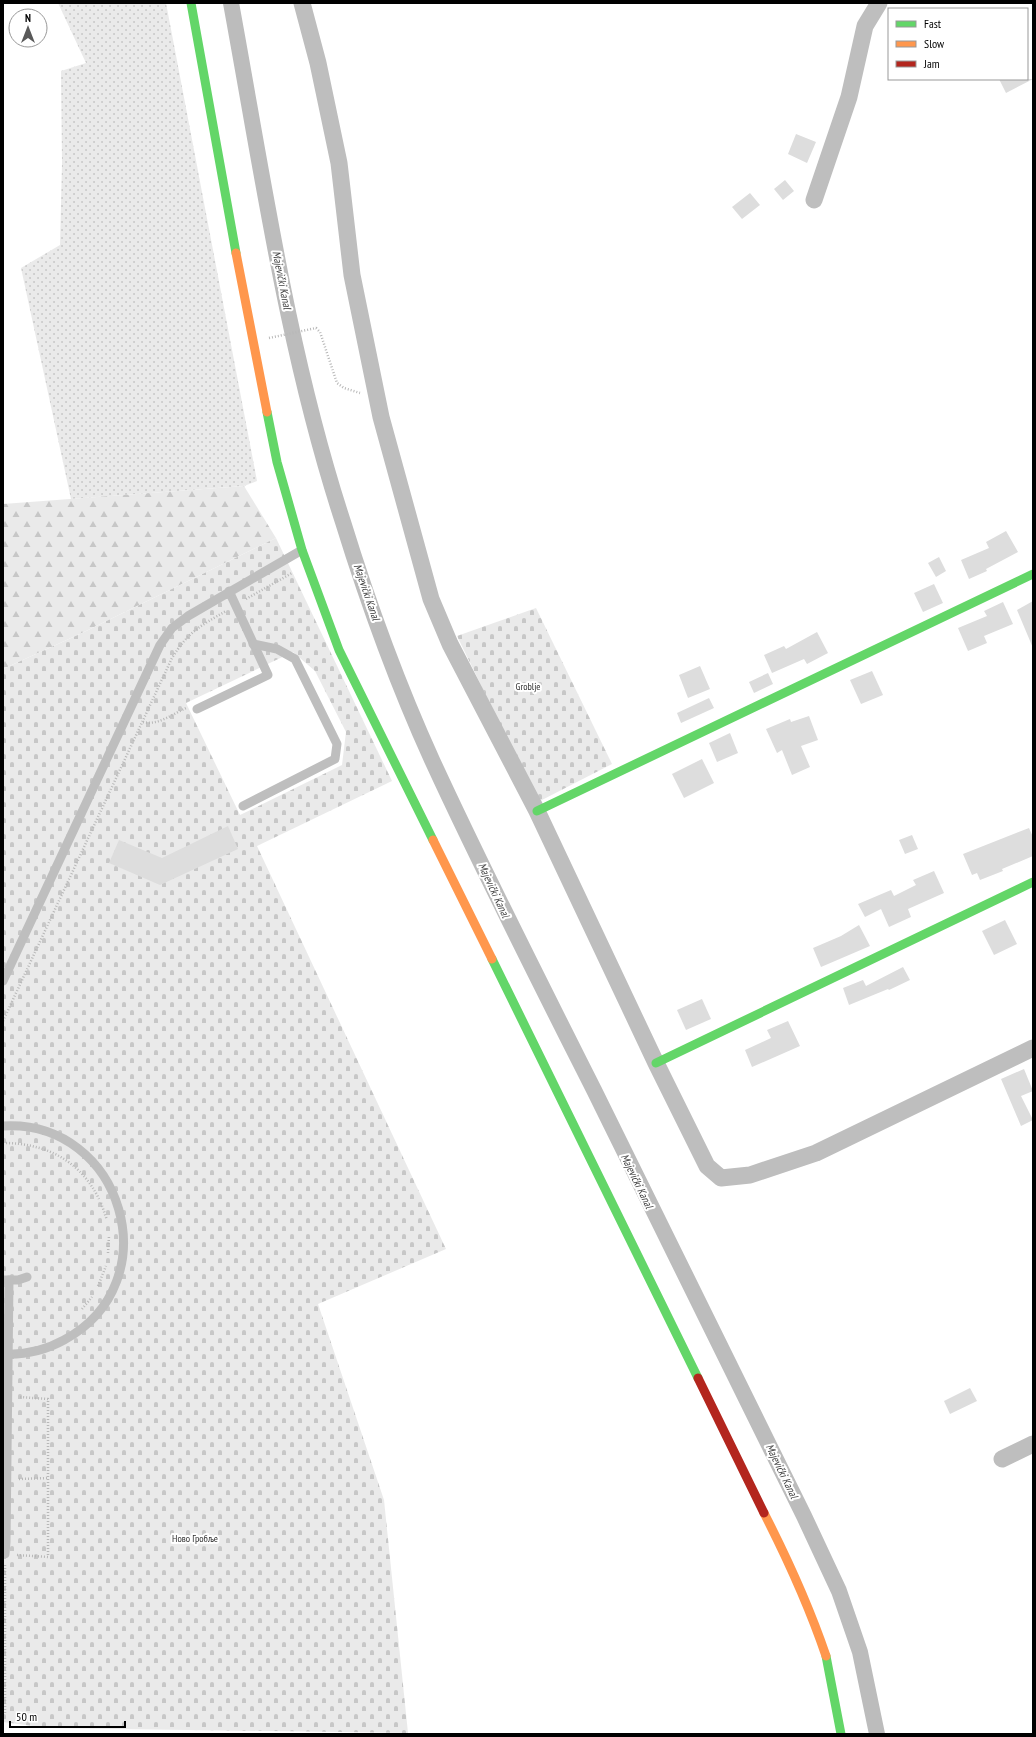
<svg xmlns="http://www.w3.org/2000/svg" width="1036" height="1737" font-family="'PT Sans Narrow',sans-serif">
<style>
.grass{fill:url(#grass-dots)}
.forest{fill:url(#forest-firs)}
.cemetery{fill:url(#cemetery-stones);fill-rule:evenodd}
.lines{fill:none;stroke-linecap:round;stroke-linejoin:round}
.canal{stroke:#bcbcbc;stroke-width:16}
.building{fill:#ddd}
.path{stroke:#b8b8b8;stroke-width:2.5;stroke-dasharray:1 2;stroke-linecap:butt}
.lane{stroke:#bebebe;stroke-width:9}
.street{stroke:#bebebe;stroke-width:17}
.fast{stroke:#63d668;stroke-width:9}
.slow{stroke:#ff974d;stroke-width:9}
.jam{stroke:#b3261e;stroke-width:9}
.labels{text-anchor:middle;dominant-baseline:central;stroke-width:4;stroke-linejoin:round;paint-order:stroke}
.park-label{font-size:10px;fill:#303030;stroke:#fff}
.water-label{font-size:11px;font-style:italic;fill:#414141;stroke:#fff}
</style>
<defs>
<pattern id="grass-dots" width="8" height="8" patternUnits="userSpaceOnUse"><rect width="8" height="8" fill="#eaeaea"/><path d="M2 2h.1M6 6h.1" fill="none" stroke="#c7c7c7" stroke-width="1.8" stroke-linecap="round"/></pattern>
<pattern id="forest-firs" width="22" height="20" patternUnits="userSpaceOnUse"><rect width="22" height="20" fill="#eaeaea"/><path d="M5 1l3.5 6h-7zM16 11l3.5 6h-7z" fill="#c7c7c7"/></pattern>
<pattern id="cemetery-stones" width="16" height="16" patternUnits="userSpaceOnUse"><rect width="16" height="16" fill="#eaeaea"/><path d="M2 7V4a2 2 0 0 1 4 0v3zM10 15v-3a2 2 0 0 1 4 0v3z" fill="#c7c7c7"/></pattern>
</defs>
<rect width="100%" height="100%" fill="#fff"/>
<polygon class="grass" points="58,3 166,3 257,481 244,486 71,499 21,268 60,245 62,163 61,71 86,63"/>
<polygon class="forest" points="244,486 276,538 82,633 3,669 3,504"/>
<g class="cemetery">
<path d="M 276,538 L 392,781 L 257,846 L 446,1249 L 318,1304 L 384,1500 L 408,1733 L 48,1728 L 3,1722 L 3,669 L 82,633 ZM 293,652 L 315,671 L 346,732 L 342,765 L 240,815 L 186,703 Z"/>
<polygon points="536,608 612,764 538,802 457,636"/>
</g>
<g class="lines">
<path class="canal" d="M 231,3 C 263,177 288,354 343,522 C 368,603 397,683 432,760 C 483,871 539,981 594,1090 C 665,1232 733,1375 804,1516 L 839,1591 L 860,1652 L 877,1734"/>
</g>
<g class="building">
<polygon points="999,79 1033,79 1006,93"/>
<polygon points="796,134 816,142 807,163 788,154"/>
<polygon points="785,180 794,191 783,200 774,189"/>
<polygon points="750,193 760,205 742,219 732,207"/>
<polygon points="1006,531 1018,552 986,569 987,571 969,579 961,560 989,548 986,542"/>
<polygon points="939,557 946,571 936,577 928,563"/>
<polygon points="934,584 943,603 923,612 914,593"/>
<polygon points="1033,601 1033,648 1017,610"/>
<polygon points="1003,602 1013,624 984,636 987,643 968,651 958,628 987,616 984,611"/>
<polygon points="817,632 828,653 807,664 804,659 772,673 764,655 784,646 786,649"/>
<polygon points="700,666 710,689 688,698 679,675"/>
<polygon points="872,671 883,695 861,704 850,680"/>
<polygon points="768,673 773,684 754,693 749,682"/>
<polygon points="709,698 714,708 681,723 677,713"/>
<polygon points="809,716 818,740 801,746 810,767 792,775 782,750 777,753 766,729 790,719 791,722"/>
<polygon points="730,733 738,753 717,762 709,743"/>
<polygon points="702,759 714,783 684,798 672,774"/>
<polygon points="228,826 238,849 160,885 109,863 119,840 162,858"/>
<polygon points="1029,828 1033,837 1033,856 1002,869 1003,871 980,880 977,873 972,875 963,854"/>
<polygon points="912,835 918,849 905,854 899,840"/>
<polygon points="934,871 944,893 908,909 911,917 889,927 881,909 865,917 858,904 891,890 894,896 916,885 913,880"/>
<polygon points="1005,920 1017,944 994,955 982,931"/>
<polygon points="859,925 870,946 821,967 813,948 841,936"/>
<polygon points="903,967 910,980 889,990 888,989 849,1005 843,988 863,980 866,986"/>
<polygon points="702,999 711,1019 686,1030 677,1010"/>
<polygon points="788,1021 800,1046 752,1067 745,1050 771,1038 767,1030"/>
<polygon points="1024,1069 1033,1091 1021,1096 1033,1120 1021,1126 1001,1079"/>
<polygon points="970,1388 977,1401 950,1414 944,1401"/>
</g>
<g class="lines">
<g class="path">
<polyline points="269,338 316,328 320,332 337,383 344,388 360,393"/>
<polyline points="246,599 292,573"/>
<path d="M 143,722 C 157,726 173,714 186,708"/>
<path d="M 3,1021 L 172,658 C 188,632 200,626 226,611"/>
<path d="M 3,1143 C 45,1143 80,1160 99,1199"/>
<polyline points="101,1203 107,1220"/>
<polyline points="108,1253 109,1236"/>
<polyline points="98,1286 106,1266"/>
<polyline points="82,1309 92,1297"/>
<polyline points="19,1479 48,1478"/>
<polyline points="17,1555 48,1557 48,1399 19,1397"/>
<polyline points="3,1714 5,1714 5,1565"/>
</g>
<g class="lane">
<polyline points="197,709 268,675 229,591"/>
<polyline points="243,806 335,759 337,744 295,659 277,649 253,644"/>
<polyline points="3,981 160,645 172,628 188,616 302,550"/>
<path d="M 3,1126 C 123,1119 171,1283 64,1340 C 46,1350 24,1355 3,1354"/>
<polyline points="4,1280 18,1280 27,1277"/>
<polyline points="3,1554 5,1554 6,1542 9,1280"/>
</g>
<g class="street">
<polyline points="302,3 318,63 339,163 352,275 381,417 431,599 450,644 537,811 656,1063 707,1166 721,1178 750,1175 816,1153 1033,1048"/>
<polyline points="814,200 849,97 865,26 879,3"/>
<polyline points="1002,1459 1033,1444"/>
</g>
<g class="fast">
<polyline points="191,3 236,253"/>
<polyline points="267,412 277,462 302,550 339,650 433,840"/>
<polyline points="537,811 1033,574"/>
<polyline points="492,959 698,1378"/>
<polyline points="656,1063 1033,882"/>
<polyline points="826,1656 841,1734"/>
</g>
<g class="slow">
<polyline points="236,253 267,412"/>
<polyline points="433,840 492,959"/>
<path d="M 764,1513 C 788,1560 809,1606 826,1656"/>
</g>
<polyline class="jam" points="698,1378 764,1513"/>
</g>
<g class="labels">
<g class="park-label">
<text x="528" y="686">Groblje</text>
<text x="195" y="1538">Ново Гробље</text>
</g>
<g class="water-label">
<text transform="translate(282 280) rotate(79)">Majevički Kanal</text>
<text transform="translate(367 592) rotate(71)">Majevički Kanal</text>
<text transform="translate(494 890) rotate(65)">Majevički Kanal</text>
<text transform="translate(637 1181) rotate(64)">Majevički Kanal</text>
<text transform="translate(782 1471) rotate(64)">Majevički Kanal</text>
</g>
</g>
<rect width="1036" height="1737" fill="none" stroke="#000000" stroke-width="8"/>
<rect x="888" y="8" width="140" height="72" fill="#ffffff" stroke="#999999"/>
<rect x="896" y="21" width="20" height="6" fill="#63d668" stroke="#999999"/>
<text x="924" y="28" font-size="12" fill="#000000">Fast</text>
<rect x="896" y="41" width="20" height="6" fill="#ff974d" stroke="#999999"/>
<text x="924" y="48" font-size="12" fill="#000000">Slow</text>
<rect x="896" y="61" width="20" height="6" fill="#b3261e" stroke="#999999"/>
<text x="924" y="68" font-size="12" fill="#000000">Jam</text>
<g transform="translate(28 28)"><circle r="19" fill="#ffffff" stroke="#999999"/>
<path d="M0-3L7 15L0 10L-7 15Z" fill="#595959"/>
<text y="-6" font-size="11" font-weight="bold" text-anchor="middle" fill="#000000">N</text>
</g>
<path d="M10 1721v6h115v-6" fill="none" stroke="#000000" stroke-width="2"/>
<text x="16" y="1721" font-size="12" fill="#000000" stroke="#ffffff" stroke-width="3" paint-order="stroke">50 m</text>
</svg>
